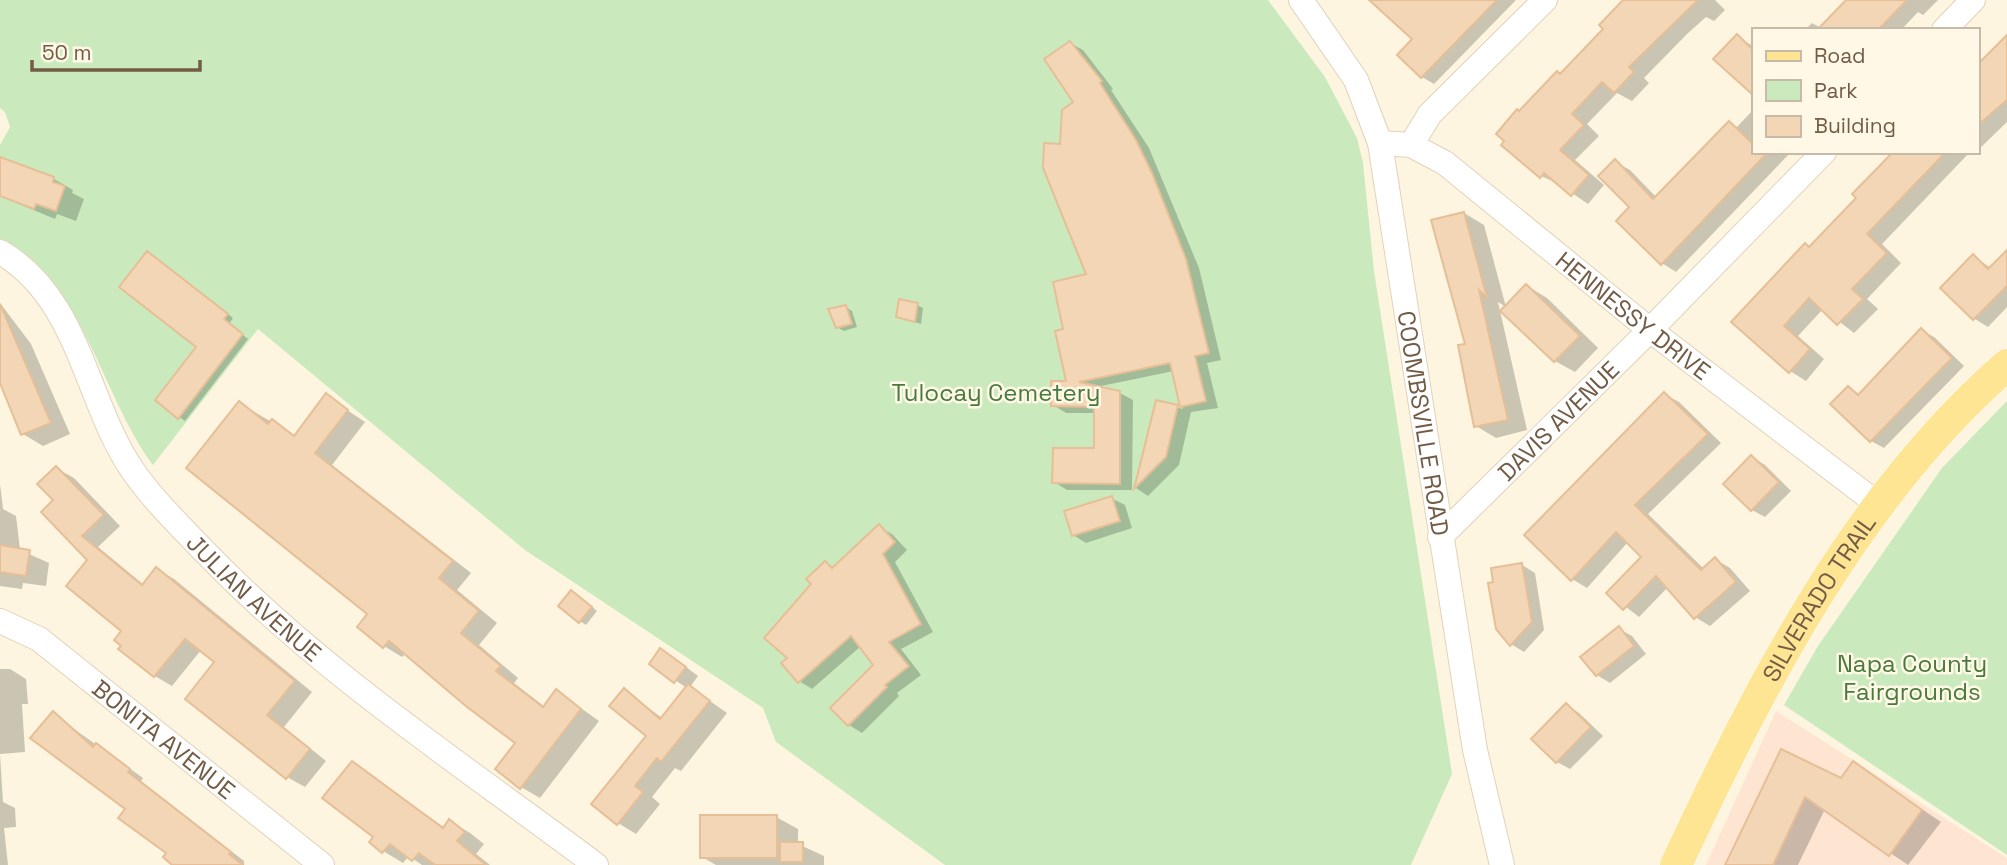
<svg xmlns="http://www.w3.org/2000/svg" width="2007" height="865" font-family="'Space Grotesk',sans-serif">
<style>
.commercial{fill:#fee5d2}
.green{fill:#caeabe}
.shadow{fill:#0003}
.building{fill:#f3d6b6;stroke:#e6bf96;stroke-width:2}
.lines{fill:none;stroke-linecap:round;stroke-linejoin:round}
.minor-casing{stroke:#e1d2bb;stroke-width:26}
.major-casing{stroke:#fff;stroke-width:33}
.minor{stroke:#fff;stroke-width:24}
.major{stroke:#fee594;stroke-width:32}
.labels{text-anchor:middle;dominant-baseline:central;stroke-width:5;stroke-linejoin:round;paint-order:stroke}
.street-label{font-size:24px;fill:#735c46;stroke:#fff8e6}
.park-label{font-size:24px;fill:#487a3e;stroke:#fff8e6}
</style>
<rect width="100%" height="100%" fill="#fdf5df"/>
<polygon class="commercial" points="1776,711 2007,858 2007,865 1706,865"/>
<g class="green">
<path d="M 0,0 L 1268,0 L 1325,77 L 1357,138 L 1363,163 L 1374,271 L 1452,774 L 1411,865 L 945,865 L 776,742 L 763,708 L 525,550 L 258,329 L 153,465 C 98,390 89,288 0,244 L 0,145 L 10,127 L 5,112 L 0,108 Z"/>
<polygon points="2007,401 2007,855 1784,705 1818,646 1942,468"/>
</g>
<g class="shadow">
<polygon points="1390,0 1516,0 1434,84 1422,77 1414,39"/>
<polygon points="1632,0 1715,0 1725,10 1714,21 1706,17 1687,34 1644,78 1649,83 1632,101 1617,93 1587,124 1599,136 1575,160 1604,185 1588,204 1559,184 1541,176 1520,113"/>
<polygon points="1848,0 1938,0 1923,15 1918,12 1901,30 1805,30 1812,23 1821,28"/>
<polygon points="1737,37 1753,46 1753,93 1716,59"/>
<polygon points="2007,38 2007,122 1977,151 1977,68"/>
<polygon points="1070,43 1083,50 1113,89 1111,90 1149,148 1199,268 1221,360 1207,363 1218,408 1191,412 1179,465 1148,496 1136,488 1157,402 1183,409 1174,371 1096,387 1120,393 1133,400 1132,490 1067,490 1054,482 1095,450 1096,413 1066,413 1053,405 1069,383 1065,331 1088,276 1062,146 1075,102"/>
<polygon points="1753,110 1753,152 1791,152 1676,272 1662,263 1631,207 1615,162 1630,170 1657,198 1729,123 1737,127"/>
<polygon points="1895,152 1970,152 1882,244 1901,263 1867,299 1878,309 1854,333 1823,309 1798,336 1824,359 1806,381 1790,371 1734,322 1858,198"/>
<polygon points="3,160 54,179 73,190 72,193 84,199 76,221 57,214 55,219 0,196"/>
<polygon points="1464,213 1484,225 1506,307 1498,302 1527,430 1496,438 1476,426 1467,345"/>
<polygon points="2007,252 2007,307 1988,327 1975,319 1942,288 1973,256 1991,268"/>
<polygon points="154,256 233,318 229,324 248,339 185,421 179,417 199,347"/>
<polygon points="1527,286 1547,298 1598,348 1575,372 1555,361"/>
<polygon points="0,303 31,344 70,434 43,446 23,434 0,379"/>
<polygon points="917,305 923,308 921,324 898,316"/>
<polygon points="846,307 852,311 857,327 844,331 837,327"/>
<polygon points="1921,330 1934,337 1964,366 1884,448 1871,441 1849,388 1861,395"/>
<polygon points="1664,394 1679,402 1721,443 1648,514 1704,569 1715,559 1730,568 1750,591 1710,626 1695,617 1668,587 1639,617 1608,593 1643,557 1628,542 1587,588 1572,579"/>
<polygon points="326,396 365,422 332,465 471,573 457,590 497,623 479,645 518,678 514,683 545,707 557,691 599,721 540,798 521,787 518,743 406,653 402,657 384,646 370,614 239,403 296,436"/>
<polygon points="1752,457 1765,465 1791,491 1765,517 1752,510"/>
<polygon points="56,468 74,478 120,526 98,547 144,585 157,569 174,579 312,692 284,727 326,761 305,787 287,777 216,662 201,650 172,686 155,676 123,631 89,560 55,500"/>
<polygon points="0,484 3,509 16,516 20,550 49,563 46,586 23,583 22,589 0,586"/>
<polygon points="1111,498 1125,505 1132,528 1086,543 1073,535"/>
<polygon points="879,527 892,534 907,550 895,562 933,632 901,649 921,675 897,693 899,696 862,733 849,725 876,665 861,646 812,689 799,681 790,658 814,584 826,563 834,568"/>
<polygon points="1522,565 1535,573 1544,630 1524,652 1511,644"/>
<polygon points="578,595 597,611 586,625 580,621"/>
<polygon points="1619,629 1632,636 1646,654 1610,683 1597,675"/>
<polygon points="674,658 698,676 690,687 727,713 681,771 675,768 652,797 660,804 636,834 618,823 648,736 624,690 662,718 687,688 651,664"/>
<polygon points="0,669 10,669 26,679 28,704 22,704 25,752 0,754 3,802 15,808 16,827 4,828 8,865 0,865"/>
<polygon points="1566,705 1579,713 1603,736 1570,769 1557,762 1533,739"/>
<polygon points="53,714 143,778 141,781 244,861 244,865 175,865"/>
<polygon points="1781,751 1842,780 1854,763 1941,822 1908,865 1825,809 1798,865 1735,865"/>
<polygon points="352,763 445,828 450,821 470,833 484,844 476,854 490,865 422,865 409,856 403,863 383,851 375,837"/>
<polygon points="776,817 798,829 798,844 824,856 824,865 716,865 702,857"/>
</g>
<g class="building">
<polygon points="1369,0 1497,0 1421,78 1397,55 1412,39"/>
<polygon points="1623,0 1698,0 1629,67 1634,72 1614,93 1602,82 1572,114 1584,125 1560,150 1589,175 1571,196 1544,173 1540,178 1501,145 1504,141 1496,134 1517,109 1519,111 1557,71 1560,74 1603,29 1599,25"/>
<polygon points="1846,0 1907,0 1878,30 1817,30"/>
<polygon points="1737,34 1753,50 1753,95 1713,59"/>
<polygon points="2007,35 2007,100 1977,126 1977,65"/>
<polygon points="1070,41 1102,81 1100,83 1136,140 1152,173 1186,259 1209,353 1195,356 1206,401 1180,407 1170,363 1079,382 1120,391 1120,484 1052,483 1053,448 1094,448 1094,407 1051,406 1051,381 1066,381 1055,331 1063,329 1053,282 1086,274 1043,168 1044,143 1060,144 1062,110 1073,102 1044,59"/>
<polygon points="1729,121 1753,144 1753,152 1768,152 1661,265 1616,221 1629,207 1598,176 1615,159 1653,199"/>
<polygon points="1893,152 1946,152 1867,234 1887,253 1852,289 1863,299 1837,325 1809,298 1784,326 1810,349 1789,373 1731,322 1805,243 1809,247 1856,198 1852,194"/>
<polygon points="0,157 54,177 53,182 65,186 56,211 36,204 34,209 0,196"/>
<polygon points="1464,212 1487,298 1479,290 1508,420 1474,427 1458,345 1465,344 1431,220"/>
<polygon points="2007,250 2007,286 1973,320 1940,288 1973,254 1988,269"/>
<polygon points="147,251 228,314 224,319 243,334 178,419 155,400 196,347 119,287"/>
<polygon points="1526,284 1580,336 1554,362 1500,311"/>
<polygon points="899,299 918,303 915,322 896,317"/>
<polygon points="0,304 51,423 21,435 0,383"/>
<polygon points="846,305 852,324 836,328 828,309"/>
<polygon points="1921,328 1952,358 1870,442 1830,404 1848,386 1858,395"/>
<polygon points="1664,392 1708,434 1635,505 1701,570 1715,557 1736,582 1694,619 1656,576 1623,610 1606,593 1641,557 1616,532 1571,581 1524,535"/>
<polygon points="326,393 348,410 315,453 453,561 439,578 479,611 461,633 501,666 496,671 543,707 556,689 581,709 520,789 495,769 515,743 467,707 389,641 383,648 357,627 367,614 186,468 239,401 268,424 272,419 294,436"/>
<polygon points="1156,400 1178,405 1166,457 1134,489"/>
<polygon points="1751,455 1779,482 1751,511 1723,484"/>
<polygon points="56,466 104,515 82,536 142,585 156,567 295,681 267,715 310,749 286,779 185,699 214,662 185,639 154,677 118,649 121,646 114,640 121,631 66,586 87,560 41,512 53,500 37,484"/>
<polygon points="1112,496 1120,521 1072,536 1064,511"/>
<polygon points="879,524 895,542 883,554 921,624 889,642 909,666 885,685 887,687 848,726 830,708 873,665 851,636 798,683 781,663 787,658 764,638 811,584 806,579 825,561 832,568"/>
<polygon points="0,545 30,550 26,576 0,572"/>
<polygon points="1522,563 1532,622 1510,646 1496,629 1488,583 1493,582 1491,568"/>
<polygon points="571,590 592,607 579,623 558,606"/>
<polygon points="1619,626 1634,646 1596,676 1580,657"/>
<polygon points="660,648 686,667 674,683 649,664"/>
<polygon points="688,684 710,701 661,762 657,758 635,786 643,792 617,825 591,804 646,736 609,706 624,688 660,719"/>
<polygon points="1566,703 1591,727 1556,763 1531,739"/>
<polygon points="53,711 93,747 96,743 130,769 128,772 231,852 229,854 243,865 172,865 163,857 166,853 118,818 125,809 30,738"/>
<polygon points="1781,749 1841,778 1853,761 1922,810 1889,856 1805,797 1773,865 1725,865"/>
<polygon points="352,761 443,828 449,819 465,832 457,841 486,865 435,865 419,853 412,861 390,844 382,853 369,842 373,837 322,798"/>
<rect x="700" y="815" width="77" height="43"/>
<rect x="780" y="842" width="23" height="20"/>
</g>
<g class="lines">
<g class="minor-casing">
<g id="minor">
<path id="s1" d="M 1301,0 L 1356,80 L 1380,143 L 1475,750 L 1502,865"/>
<polyline points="1944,30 1973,0"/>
<path id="s2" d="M 1380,143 L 1411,145 L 1445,163 L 1650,330 L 1879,505"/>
<polyline points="1411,145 1430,114 1545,0"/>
<path id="s3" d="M 0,252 C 80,298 85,401 133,471 C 154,501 181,527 207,554 C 322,673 464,766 596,865"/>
<path id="s4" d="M 1440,537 L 1650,330 L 1824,152"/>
<path id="s5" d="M 0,621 L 39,639 L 322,865"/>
</g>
</g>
<g class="major-casing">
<g id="major">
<path id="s6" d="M 1676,865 C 1759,687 1856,496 2007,365"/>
</g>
</g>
<use href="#minor" class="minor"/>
<use href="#major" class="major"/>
</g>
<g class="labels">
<g class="street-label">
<text stroke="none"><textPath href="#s2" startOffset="312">HENNESSY DRIVE</textPath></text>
<text stroke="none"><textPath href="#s4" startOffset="166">DAVIS AVENUE</textPath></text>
<text stroke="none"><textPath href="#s1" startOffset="448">COOMBSVILLE ROAD</textPath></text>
<text stroke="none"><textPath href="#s3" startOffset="436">JULIAN AVENUE</textPath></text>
<text stroke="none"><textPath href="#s6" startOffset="303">SILVERADO TRAIL</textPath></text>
<text stroke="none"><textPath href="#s5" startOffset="203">BONITA AVENUE</textPath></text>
</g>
<g class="park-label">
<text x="996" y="392">Tulocay Cemetery</text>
<text x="1912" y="663">Napa County<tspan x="1912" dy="28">Fairgrounds</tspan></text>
</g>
</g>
<rect x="1752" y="28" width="228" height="126" fill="#fff8e6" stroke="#c7baa6" stroke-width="2"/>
<rect x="1766" y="51" width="35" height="10" fill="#fee594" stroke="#c7baa6" stroke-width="2"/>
<text x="1814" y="63" font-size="21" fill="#735c46">Road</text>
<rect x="1766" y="80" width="35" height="21" fill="#caeabe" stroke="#c7baa6" stroke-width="2"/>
<text x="1814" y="98" font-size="21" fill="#735c46">Park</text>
<rect x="1766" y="116" width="35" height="21" fill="#f3d6b6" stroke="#c7baa6" stroke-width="2"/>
<text x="1814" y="133" font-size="21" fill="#735c46">Building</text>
<path d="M32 60v10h168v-10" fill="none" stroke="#735c46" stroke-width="3.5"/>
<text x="42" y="60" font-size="21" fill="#735c46" stroke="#fff8e6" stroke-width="5" paint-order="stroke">50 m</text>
</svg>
